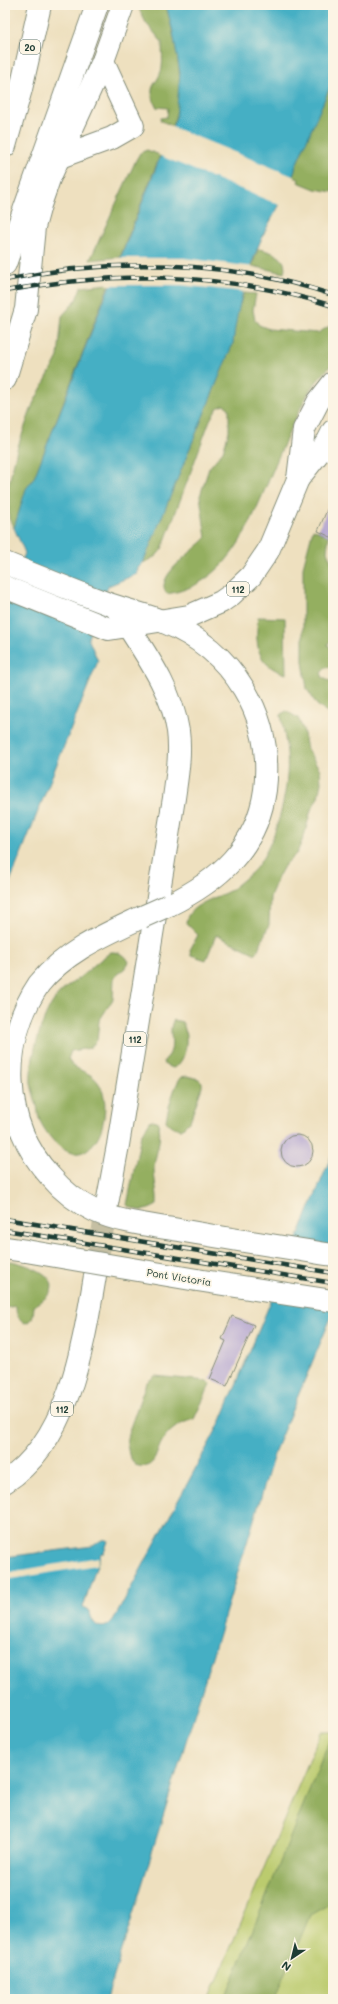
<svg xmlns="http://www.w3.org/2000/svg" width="338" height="2004" font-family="Mali,sans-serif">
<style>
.green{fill:#bbcb6e;stroke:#6d8451}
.forest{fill:#94af61;stroke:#5a764a}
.water{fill:#45afc4;stroke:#32767c}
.pier{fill:#eee0bf}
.building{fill:#b3a5d0}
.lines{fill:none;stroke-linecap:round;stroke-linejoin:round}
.primary-tunnel{stroke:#c5bfa3;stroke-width:22;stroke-dasharray:22 11;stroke-linecap:butt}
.primary-casing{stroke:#868e7a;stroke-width:24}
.motorway-casing{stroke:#868e7a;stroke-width:24}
.primary{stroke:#fff;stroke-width:22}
.motorway{stroke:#fff;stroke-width:22}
.rail-casing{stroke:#1f3d34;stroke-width:4.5}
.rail{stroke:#fcf5e5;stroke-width:3;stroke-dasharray:9;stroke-linecap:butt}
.primary-bridge-casing{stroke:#868e7a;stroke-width:24;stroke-linecap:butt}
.primary-bridge{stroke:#fff;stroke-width:22}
.labels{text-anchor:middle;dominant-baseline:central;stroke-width:3.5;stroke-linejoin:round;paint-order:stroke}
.shield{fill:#fcf5e5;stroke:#617469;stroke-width:1}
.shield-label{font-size:9px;font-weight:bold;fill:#1f3d34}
.street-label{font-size:10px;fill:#1f3d34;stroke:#fcf5e5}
</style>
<rect width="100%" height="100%" fill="#fcf5e5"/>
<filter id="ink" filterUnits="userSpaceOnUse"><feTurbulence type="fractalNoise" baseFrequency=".025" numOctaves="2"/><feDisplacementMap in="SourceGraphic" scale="8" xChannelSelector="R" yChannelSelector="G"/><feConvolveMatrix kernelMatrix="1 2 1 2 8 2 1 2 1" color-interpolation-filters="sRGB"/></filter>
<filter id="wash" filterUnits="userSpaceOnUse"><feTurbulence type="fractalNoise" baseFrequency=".012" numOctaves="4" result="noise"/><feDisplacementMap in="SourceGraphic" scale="16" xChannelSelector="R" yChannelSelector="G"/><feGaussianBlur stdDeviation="0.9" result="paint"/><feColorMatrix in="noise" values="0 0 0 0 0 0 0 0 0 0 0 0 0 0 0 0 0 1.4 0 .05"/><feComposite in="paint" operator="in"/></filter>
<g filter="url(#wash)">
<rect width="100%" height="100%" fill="#eee0bf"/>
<polygon class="green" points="321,1732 333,1732 333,1999 209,1999"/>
<g class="forest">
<path d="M 137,5 L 166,5 L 168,13 C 177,50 187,90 172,126 L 160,120 L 161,118 L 167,117 L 168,108 L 156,107 C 146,82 157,88 162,68 C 163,60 162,51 162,42 L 146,23 Z"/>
<polygon points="333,80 333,192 315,189 298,182 299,179 293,177 296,165"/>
<polygon points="147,150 160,155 120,257 90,260 136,160 140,153"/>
<path d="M 258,249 C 271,251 289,257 284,273 L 252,266 Z"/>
<polygon points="109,284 34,478 26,489 14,528 9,519 8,488 17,449 33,404 58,357 62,316 76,300 81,287"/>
<path d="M 244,293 L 256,294 L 253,310 L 255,320 L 259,325 L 269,329 L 318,333 L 333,324 L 333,363 L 311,388 L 301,407 C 289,432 278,457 268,482 C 247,531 227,584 167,594 C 152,577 196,550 206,538 L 200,496 L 209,468 L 223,451 L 229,431 L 229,408 L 224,405 L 217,408 L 210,420 L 162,549 L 156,556 L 143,563 L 233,343 L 236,316 Z"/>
<polygon points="313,529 329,536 327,551 333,566 333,608 330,612 333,617 333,640 327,645 333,649 333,667 325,668 321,673 323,678 333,683 333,713 327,712 317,705 307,689 303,661 303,567"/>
<path d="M 258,617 L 285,618 L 286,674 C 256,665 255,645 258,617 Z"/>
<path d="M 286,711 L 298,718 L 303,729 L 307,749 L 320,770 L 321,783 L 318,797 L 311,810 L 304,836 L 297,853 L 284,866 L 277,879 L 270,897 L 269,925 L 256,954 L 216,935 L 206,960 L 191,955 L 190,950 L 198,935 L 186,923 C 187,904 218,898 231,890 C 237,885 252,873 256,868 C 277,841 290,788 287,754 C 286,741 283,728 281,715 Z"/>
<path d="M 111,952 C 119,952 125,954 129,962 L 125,968 L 114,978 L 113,999 L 99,1021 L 97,1040 L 90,1048 L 71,1051 L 68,1059 C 76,1075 96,1068 103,1093 C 107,1104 104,1125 99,1135 C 80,1171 53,1147 40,1121 C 38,1117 38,1111 37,1106 C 35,1099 32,1090 31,1083 C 29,1061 42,1016 55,999 C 63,988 75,982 85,973 C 93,966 101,959 111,952 Z"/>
<path d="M 174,1020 L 182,1022 C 189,1033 188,1062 173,1068 L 165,1065 L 164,1061 C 166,1058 169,1056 170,1053 C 175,1042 167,1029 174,1020 Z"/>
<path d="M 187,1076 L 199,1079 L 202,1082 L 202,1087 L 190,1121 L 182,1129 C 175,1128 171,1127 166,1121 C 167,1111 175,1084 181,1077 Z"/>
<path d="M 151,1120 L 157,1121 C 164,1137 155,1152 154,1168 C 154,1181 158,1192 157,1205 C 145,1212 138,1212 127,1205 L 141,1135 Z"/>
<path d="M 11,1261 C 38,1267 74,1283 34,1306 C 33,1315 34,1320 25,1323 C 17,1318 16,1314 16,1306 L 6,1308 L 5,1310 L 5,1262 Z"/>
<path d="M 155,1376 L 207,1381 L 210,1385 L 194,1419 C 180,1423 172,1428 163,1440 C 155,1451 157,1472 135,1465 L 129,1455 L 127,1444 L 130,1428 L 146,1383 Z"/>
<polygon points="333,1739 333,1902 310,1915 275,1999 225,1999 329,1741"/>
</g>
<g class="water">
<path d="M 166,5 L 333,5 L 333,80 L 296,165 C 290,191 277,208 265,231 C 249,265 237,306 233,343 L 143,563 L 138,568 L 137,574 L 108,586 L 88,638 L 98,661 L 5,894 L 5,602 L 25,553 L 14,528 L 26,489 L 34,478 L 176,117 L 180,73 L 173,32 Z"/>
<path d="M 333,1152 L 333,1313 L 276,1448 L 107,1999 L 5,1999 L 5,1557 L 93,1546 C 98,1543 102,1537 108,1541 L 104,1553 L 101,1553 L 83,1607 L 90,1611 C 91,1625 102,1633 113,1621 L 220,1423 Z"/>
</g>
<g class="pier">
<polygon points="170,126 295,177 282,206 158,155"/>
<polygon points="117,258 184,258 254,267 246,292 180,285 107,285"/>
<polygon points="294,1241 333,1248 333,1308 270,1298"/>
<polygon points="99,1557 97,1565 5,1580 5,1573"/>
</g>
<g id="blocks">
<g class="building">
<polygon points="333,496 333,538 318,531"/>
<circle cx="297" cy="1151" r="16"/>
<polygon points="232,1316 254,1325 227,1386 210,1379 226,1341 222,1339"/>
</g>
</g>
</g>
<g filter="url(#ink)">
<use href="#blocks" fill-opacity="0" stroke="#868e7a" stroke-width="1"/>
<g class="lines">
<polyline class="primary-tunnel" points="96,1270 107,1204"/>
<g class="primary-casing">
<g id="primary">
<polyline points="298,479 328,441 333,431"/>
<path d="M 5,563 C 39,577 72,590 106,603 C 125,610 145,614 164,622 C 233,650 274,716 265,790 C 257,848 218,881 169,905"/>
<polyline points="5,587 109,629 189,616 221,602 231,595 251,576 268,551 298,479 304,429 318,402 333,383"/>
<path d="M 142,917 C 104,935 66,951 39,984 C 0,1042 1,1123 50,1176 C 62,1190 78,1203 95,1211 C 121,1223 151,1225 179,1230 C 230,1239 282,1247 333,1255"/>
<path d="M 107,1204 L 118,1145 L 174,798 C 177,776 181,754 178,731 C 171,685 140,647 116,607"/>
<polyline points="5,1248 26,1251"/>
<polyline points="197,1280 333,1301"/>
<path d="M 5,1482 C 71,1440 84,1340 96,1270"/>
</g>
</g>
<g class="motorway-casing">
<g id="motorway">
<polyline points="5,146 21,89 40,5"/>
<polyline points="60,157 112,138 133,126 103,61"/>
<polyline points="5,264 97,5"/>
<polyline points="5,379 26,309 34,227 40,205 49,179 103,61 123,5"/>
</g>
</g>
<use href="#primary" class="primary"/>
<use href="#motorway" class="motorway"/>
<g class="rail-casing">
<g id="rail">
<path d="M 5,280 C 112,257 229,260 333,295"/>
<path d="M 5,291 C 119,270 222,272 333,306"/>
<polyline points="5,1219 333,1273"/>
<polyline points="5,1230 333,1283"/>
</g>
</g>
<use href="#rail" class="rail"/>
<g class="primary-bridge-casing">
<g id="primary-bridge">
<polyline points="142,917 169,905"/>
<polyline points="26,1251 197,1280"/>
</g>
</g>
<use href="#primary-bridge" class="primary-bridge"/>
</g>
</g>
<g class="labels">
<g class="shield">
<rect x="20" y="40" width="20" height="14" rx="3"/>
<rect x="227" y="582" width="22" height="14" rx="3"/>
<rect x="124" y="1032" width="22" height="14" rx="3"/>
<rect x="51" y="1402" width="22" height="14" rx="3"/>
</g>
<g class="shield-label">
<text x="30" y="47">20</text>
<text x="238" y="589">112</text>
<text x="135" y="1039">112</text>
<text x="62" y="1409">112</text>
</g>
<g class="street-label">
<text transform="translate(179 1277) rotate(9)">Pont Victoria</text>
</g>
</g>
<rect width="338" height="2004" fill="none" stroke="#fcf5e5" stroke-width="20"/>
<g transform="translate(292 1958) rotate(215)" stroke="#fcf5e5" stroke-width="3" paint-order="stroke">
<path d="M0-3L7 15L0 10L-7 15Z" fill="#1f3d34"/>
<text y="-6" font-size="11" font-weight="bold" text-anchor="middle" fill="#1f3d34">N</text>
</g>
</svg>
